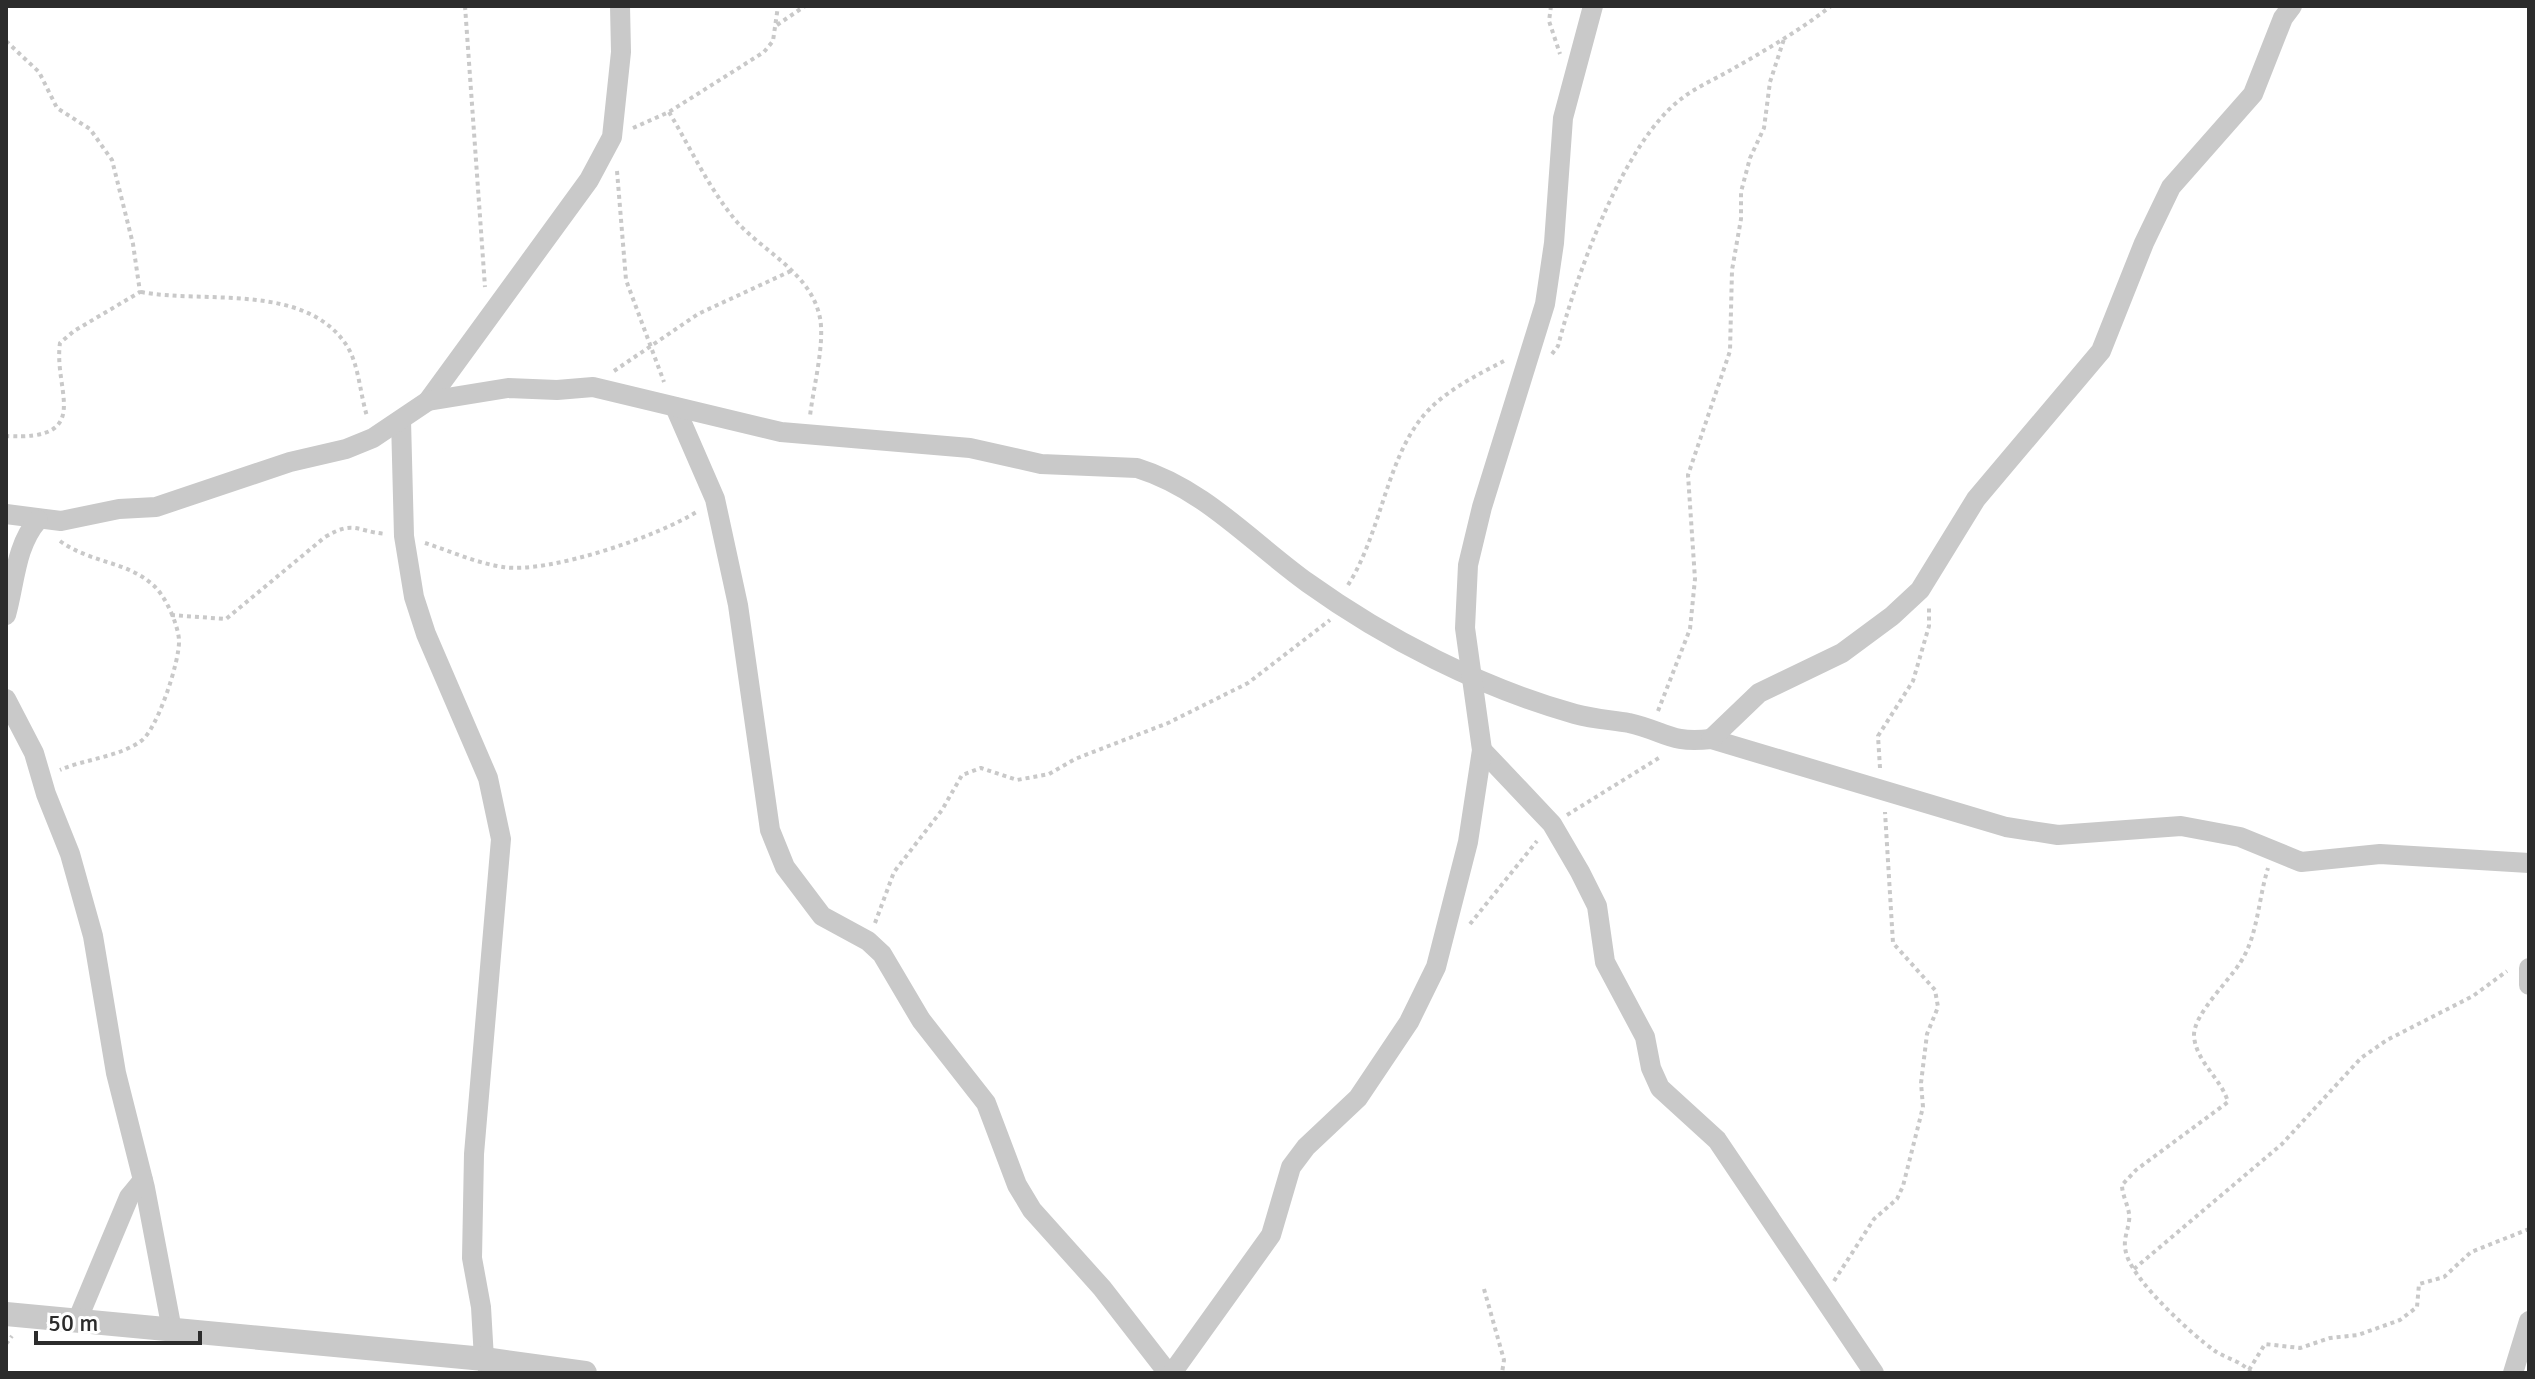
<svg xmlns="http://www.w3.org/2000/svg" width="2535" height="1379" font-family="Signika,sans-serif">
<style>
.lines{fill:none;stroke-linecap:round;stroke-linejoin:round}
.path{stroke:#c9c9c9;stroke-width:4;stroke-dasharray:4 4;stroke-linecap:butt}
.minor{stroke:#c9c9c9;stroke-width:20}
.tertiary{stroke:#c9c9c9;stroke-width:24}
</style>
<rect width="100%" height="100%" fill="#fff"/>
<g class="lines">
<g class="path">
<polyline points="465,6 485,287"/>
<polyline points="1551,6 1549,21 1560,54"/>
<polyline points="777,25 805,6"/>
<path d="M 6,41 L 39,72 L 57,108 L 90,129 L 112,160 L 133,244 L 140,292 L 74,331 L 60,343 C 53,391 95,441 6,436"/>
<path d="M 669,112 C 691,149 709,189 737,222 C 765,253 811,273 820,318 C 825,344 813,389 810,416"/>
<polyline points="633,128 669,112 764,52 773,41 778,6"/>
<polyline points="617,171 626,280 664,382"/>
<path d="M 141,292 C 203,304 306,282 347,346 C 359,365 360,394 367,416"/>
<path d="M 1552,354 L 1558,346 C 1576,276 1623,143 1681,99 C 1695,88 1713,80 1729,71 C 1764,51 1799,31 1831,6"/>
<polyline points="614,371 698,314 793,270"/>
<path d="M 60,541 C 90,563 127,561 153,585 C 165,595 178,624 179,640 C 180,661 157,730 141,741 C 119,757 85,759 60,770"/>
<path d="M 425,543 C 450,551 476,563 503,567 C 549,574 659,536 698,511"/>
<path d="M 1348,585 C 1380,535 1386,464 1420,420 C 1440,393 1477,375 1506,360"/>
<path d="M 171,615 L 226,619 L 325,537 C 354,520 355,531 386,534"/>
<polyline points="1658,711 1690,629 1695,579 1688,475 1730,351 1732,270 1741,219 1741,192 1750,158 1764,128 1770,82 1784,39"/>
<polyline points="1880,768 1878,736 1913,681 1929,626 1929,607"/>
<polyline points="1567,815 1662,756"/>
<polyline points="875,923 894,872 942,810 962,775 981,768 1017,780 1049,774 1075,759 1168,723 1248,683 1330,620"/>
<polyline points="1470,924 1537,841"/>
<polyline points="2134,1269 2282,1144 2361,1058 2387,1040 2473,996 2507,971"/>
<polyline points="1834,1281 1874,1219 1897,1199 1903,1186 1923,1107 1921,1083 1927,1034 1938,1007 1935,990 1893,943 1885,812"/>
<polyline points="1484,1289 1504,1360 1502,1373"/>
<polyline points="6,1344 12,1336"/>
<polyline points="2249,1370 2265,1344 2300,1348 2330,1338 2358,1335 2400,1320 2417,1307 2419,1284 2444,1277 2471,1252 2529,1229"/>
<path d="M 2251,1373 C 2242,1361 2227,1359 2215,1351 C 2191,1334 2136,1283 2127,1256 C 2122,1241 2127,1235 2129,1221 C 2131,1209 2122,1197 2122,1185 L 2136,1170 L 2228,1102 C 2221,1078 2196,1062 2194,1036 C 2193,1015 2228,982 2240,963 C 2258,936 2258,900 2268,868"/>
</g>
<g class="minor">
<polyline points="428,401 589,180 612,137 621,52 620,6"/>
<polyline points="675,407 715,499 738,605 770,830 785,867 822,916 868,941 882,954 921,1020 986,1103 1017,1185 1032,1210 1102,1288 1168,1373"/>
<polyline points="401,420 404,536 414,597 426,634 488,778 501,839 474,1154 472,1258 481,1307 484,1359 490,1373"/>
<path d="M 6,514 L 61,521 L 119,509 L 156,507 L 290,462 L 346,449 L 373,438 L 428,401 L 508,388 L 557,390 L 593,387 L 781,432 L 970,448 L 1041,464 L 1137,468 C 1205,489 1252,543 1308,583 C 1386,639 1482,688 1575,714 C 1593,719 1611,720 1629,723 C 1665,731 1670,744 1711,739 L 2006,827 L 2058,835 L 2181,826 L 2240,837 L 2301,862 L 2380,854 L 2529,863"/>
<path d="M 6,615 C 15,584 15,546 38,520"/>
<polyline points="6,699 34,753 46,794 70,854 93,936 116,1073 145,1188 172,1330"/>
<polyline points="1711,739 1759,693 1842,653 1892,616 1920,590 1976,499 2101,351 2144,243 2171,187 2253,94 2283,18 2292,6"/>
<polyline points="1482,750 1552,824 1580,872 1597,906 1605,962 1645,1037 1651,1068 1660,1088 1717,1140 1874,1373"/>
<polyline points="2529,968 2529,985"/>
<polyline points="77,1321 129,1197 143,1180"/>
<polyline points="1172,1373 1271,1235 1291,1167 1306,1147 1358,1098 1409,1022 1436,967 1468,842 1482,750 1465,628 1468,565 1482,507 1545,304 1554,243 1563,118 1593,6"/>
<polyline points="2513,1373 2529,1321"/>
</g>
<polyline class="tertiary" points="6,1314 484,1359 585,1373"/>
</g>
<rect width="2535" height="1379" fill="none" stroke="#2c2c2c" stroke-width="16"/>
<path d="M36 1331v12h164v-12" fill="none" stroke="#2c2c2c" stroke-width="4"/>
<text x="48" y="1331" font-size="24" fill="#2c2c2c" stroke="#ffffff" stroke-width="6" paint-order="stroke">50 m</text>
</svg>
